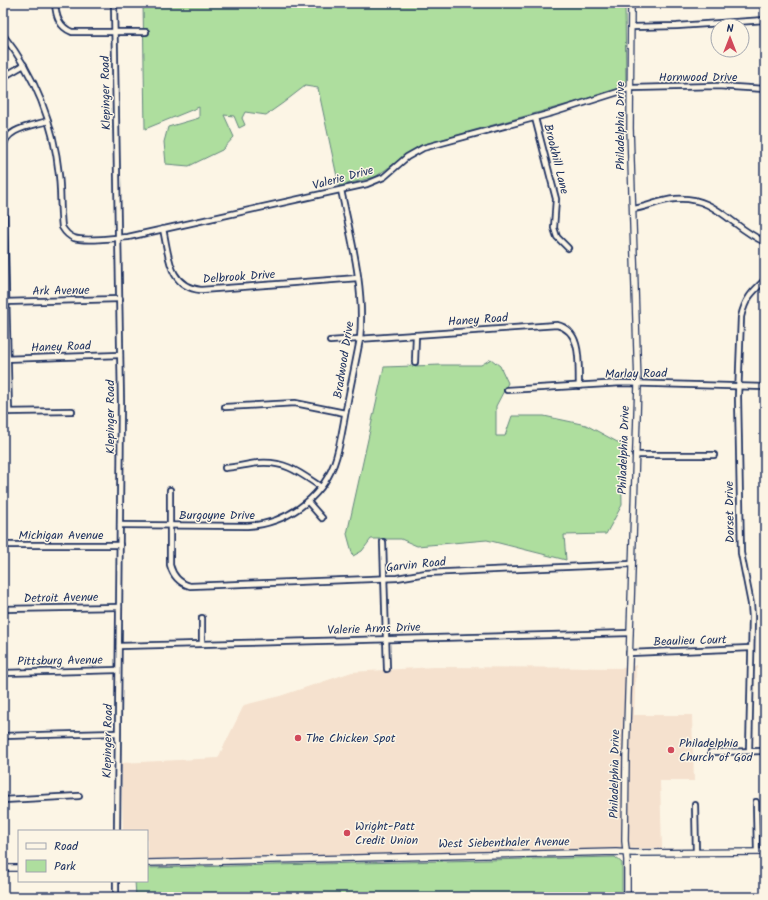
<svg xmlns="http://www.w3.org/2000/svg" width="768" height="900" font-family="Kalam,sans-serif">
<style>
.built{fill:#f5e1ce}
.green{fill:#aede9e;stroke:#64867e}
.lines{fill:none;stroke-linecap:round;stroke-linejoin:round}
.minor-casing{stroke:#1b2f5e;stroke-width:8}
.major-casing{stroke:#1b2f5e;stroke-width:8}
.minor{stroke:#fcf5e5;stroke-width:4.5}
.major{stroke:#fcf5e5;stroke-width:5.5}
.poi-dot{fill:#d1495b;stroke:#fcf5e5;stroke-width:1.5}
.labels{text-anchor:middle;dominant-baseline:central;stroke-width:3;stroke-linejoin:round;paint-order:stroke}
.street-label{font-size:12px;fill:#1b2f5e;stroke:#fcf5e5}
.poi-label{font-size:12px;fill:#1b2f5e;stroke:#fcf5e5;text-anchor:start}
</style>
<rect width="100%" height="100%" fill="#fcf5e5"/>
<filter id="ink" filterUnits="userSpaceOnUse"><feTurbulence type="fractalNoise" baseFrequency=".025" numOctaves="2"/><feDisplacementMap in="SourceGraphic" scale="8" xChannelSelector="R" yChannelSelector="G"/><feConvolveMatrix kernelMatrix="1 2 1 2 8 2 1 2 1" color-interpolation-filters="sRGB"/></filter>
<g filter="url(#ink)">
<polygon class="built" points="636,665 634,715 692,715 694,781 660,781 662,848 147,859 147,831 123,831 121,763 218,758 244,705 280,696 352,672 433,667 629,668"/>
<g class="green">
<polygon points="143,3 625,3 626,88 421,145 375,177 339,186 318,88 305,86 283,103 266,115 245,112 242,118 245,125 239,128 234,116 224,115 234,137 222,150 189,166 166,164 164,142 168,127 199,118 199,107 145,129"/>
<polygon points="491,359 500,366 508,383 496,406 496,436 505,436 512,416 544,416 586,425 621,444 622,505 606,534 564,535 566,560 487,540 417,546 401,539 371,539 362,551 353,556 347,534 384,367 441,365 481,365"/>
<polygon points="615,857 622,863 622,897 136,897 135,881 147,881 147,868"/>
</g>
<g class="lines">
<g class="minor-casing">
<g id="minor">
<path d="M 55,3 C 56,16 59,27 72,32 L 146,32"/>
<polyline points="114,3 121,402 117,831"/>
<polyline points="632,27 677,26 765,20"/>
<path d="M 3,35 C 35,75 54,124 59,175 C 61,192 60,210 62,227 C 65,232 68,236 74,238 C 84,242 115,238 128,237 L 367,184 L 384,177 L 407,157 L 423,148 L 552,113 L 631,88 L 717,86 L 765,89"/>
<polyline points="3,77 24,65"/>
<polyline points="535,118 556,199 554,228 557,237 568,248"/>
<path d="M 3,149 C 4,128 32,126 48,121"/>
<polyline points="3,170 9,411"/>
<path d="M 633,209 C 647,207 660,200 675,199 C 715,195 732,228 765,242"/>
<path d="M 163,229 C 169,255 168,287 201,290 L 358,278"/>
<polyline points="3,302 120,299"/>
<path d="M 330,341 L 557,325 C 583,331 578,365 579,386"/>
<polyline points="3,359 120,355"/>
<polyline points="415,362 416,335"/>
<polyline points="507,390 622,383 765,387"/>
<polyline points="225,407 295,403 345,413"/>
<polyline points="3,412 72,411"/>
<polyline points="635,455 714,455"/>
<path d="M 225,468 C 237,467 248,464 259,463 C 286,461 300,473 321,487"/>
<path d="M 170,490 L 170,565 C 173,576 179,583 190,586 L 397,578 L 426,573 L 632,564"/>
<polyline points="308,502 322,518"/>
<path d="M 120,525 L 247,526 C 285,524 320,500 334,464 C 341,445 343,424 347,405 C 351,383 356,361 360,339 C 365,289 351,238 341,190"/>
<polyline points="383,542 387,669"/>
<polyline points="3,545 120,545"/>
<polyline points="3,609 119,607"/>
<polyline points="202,618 202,644"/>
<polyline points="119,646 630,633"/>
<polyline points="629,653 751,648"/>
<polyline points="3,673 118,670"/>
<polyline points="3,736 117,733"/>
<path d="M 749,751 L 752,617 L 751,604 L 741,553 L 738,397 L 741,317 C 745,299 752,292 765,280"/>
<polyline points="711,752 765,751"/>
<polyline points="3,800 79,796"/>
<polyline points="756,802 757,852"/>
<polyline points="695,805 696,853"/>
<polyline points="116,881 116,897"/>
</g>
</g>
<g class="major-casing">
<g id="major">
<polyline points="147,863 616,852 633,853 765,852"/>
<polyline points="3,868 19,868"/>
<polyline points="627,897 627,860 625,841 626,757 638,384 630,128 631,3"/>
</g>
</g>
<use href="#minor" class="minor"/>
<use href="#major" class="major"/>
</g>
</g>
<g class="poi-dot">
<circle cx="298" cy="738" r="4"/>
<circle cx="671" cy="750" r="4"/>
<circle cx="347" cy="833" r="4"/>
</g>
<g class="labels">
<g class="street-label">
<text x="698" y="77">Hornwood Drive</text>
<text transform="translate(106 93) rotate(-91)">Klepinger Road</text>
<text transform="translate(620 126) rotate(-90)">Philadelphia Drive</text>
<text transform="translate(556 159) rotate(76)">Brookhill Lane</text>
<text transform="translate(343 178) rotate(-15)">Valerie Drive</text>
<text transform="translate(239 277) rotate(-4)">Delbrook Drive</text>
<text transform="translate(61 291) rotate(-1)">Ark Avenue</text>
<text transform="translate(478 320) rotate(-4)">Haney Road</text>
<text transform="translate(61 347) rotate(-2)">Haney Road</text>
<text transform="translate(344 360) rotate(-81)">Bradwood Drive</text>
<text transform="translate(636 374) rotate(-1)">Marlay Road</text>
<text transform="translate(110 417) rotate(-90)">Klepinger Road</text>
<text transform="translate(624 450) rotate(-88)">Philadelphia Drive</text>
<text transform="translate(730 512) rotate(-91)">Dorset Drive</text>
<text x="217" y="515">Burgoyne Drive</text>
<text x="61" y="535">Michigan Avenue</text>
<text transform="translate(416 565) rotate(-6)">Garvin Road</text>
<text transform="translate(61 598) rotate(-1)">Detroit Avenue</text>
<text transform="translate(374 629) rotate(-2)">Valerie Arms Drive</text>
<text transform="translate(690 641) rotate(-2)">Beaulieu Court</text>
<text transform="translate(60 661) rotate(-1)">Pittsburg Avenue</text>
<text transform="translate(108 741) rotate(-89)">Klepinger Road</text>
<text transform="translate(615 774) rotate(-89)">Philadelphia Drive</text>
<text transform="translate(504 843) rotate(-1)">West Siebenthaler Avenue</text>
</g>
<g class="poi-label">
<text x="306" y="738">The Chicken Spot</text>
<text x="679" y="743">Philadelphia<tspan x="679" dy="14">Church of God</tspan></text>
<text x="355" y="826">Wright-Patt<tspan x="355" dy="14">Credit Union</tspan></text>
</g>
</g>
<rect width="768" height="900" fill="none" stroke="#fcf5e5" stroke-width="16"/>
<rect x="8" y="8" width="752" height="884" fill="none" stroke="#1b2f5e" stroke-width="1.5" filter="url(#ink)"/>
<rect x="18" y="830" width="130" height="52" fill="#fcf5e5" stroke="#a2a6af"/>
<rect x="26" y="843" width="20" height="6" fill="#fcf5e5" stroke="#a2a6af"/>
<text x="54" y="850" font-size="12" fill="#1b2f5e">Road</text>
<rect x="26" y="860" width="20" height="12" fill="#aede9e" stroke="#a2a6af"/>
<text x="54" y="870" font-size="12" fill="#1b2f5e">Park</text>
<g transform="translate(730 38)"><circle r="19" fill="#fcf5e5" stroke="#a2a6af"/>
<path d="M0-3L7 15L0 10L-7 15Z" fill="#d1495b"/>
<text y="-6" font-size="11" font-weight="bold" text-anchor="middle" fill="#1b2f5e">N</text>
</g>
</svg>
